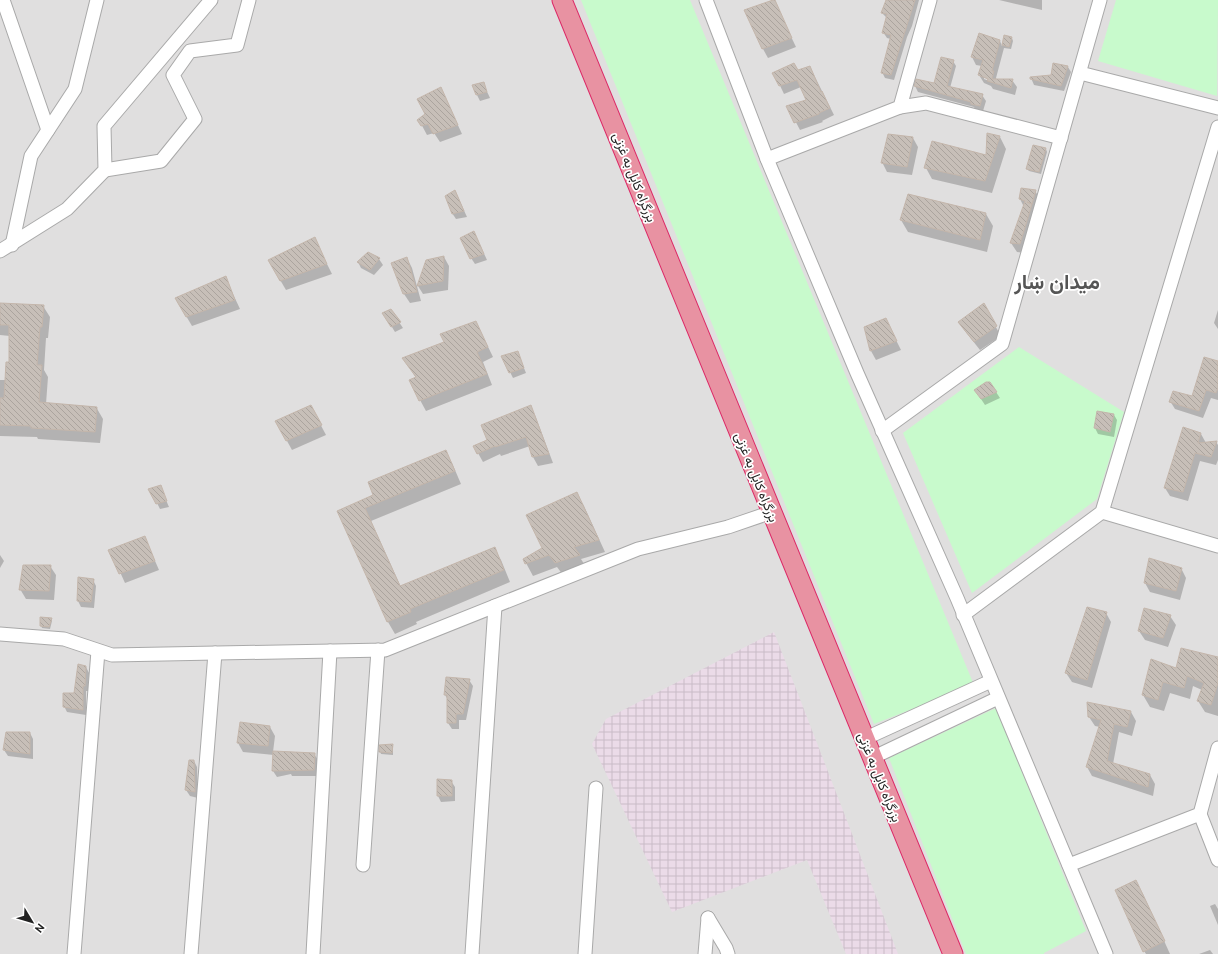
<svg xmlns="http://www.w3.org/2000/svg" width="1218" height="954" font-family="Ubuntu,Vazirmatn,sans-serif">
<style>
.residential{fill:#e0dfdf}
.industrial{fill:url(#industrial-grid)}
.park{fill:#c8facc}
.shadow{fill:#0003;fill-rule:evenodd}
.building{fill:url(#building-back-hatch);stroke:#c4b6ab}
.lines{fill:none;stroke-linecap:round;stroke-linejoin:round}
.minor-casing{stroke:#a9a9a9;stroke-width:15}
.highway-casing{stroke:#dc2a67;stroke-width:21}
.minor{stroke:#fff;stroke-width:13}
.highway{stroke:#e892a2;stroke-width:19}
.labels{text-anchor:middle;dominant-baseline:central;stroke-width:3.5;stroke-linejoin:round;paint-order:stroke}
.street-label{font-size:13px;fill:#222;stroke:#fff}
.town-label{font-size:21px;font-weight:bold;fill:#555;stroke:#fff}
</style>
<defs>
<pattern id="industrial-grid" width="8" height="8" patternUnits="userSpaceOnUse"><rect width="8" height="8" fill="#ebdbe8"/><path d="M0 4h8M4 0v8" fill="none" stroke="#c9bcc7"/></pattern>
<pattern id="building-back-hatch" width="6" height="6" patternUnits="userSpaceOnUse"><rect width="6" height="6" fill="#c7bfb8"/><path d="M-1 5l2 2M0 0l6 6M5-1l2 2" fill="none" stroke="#aba49e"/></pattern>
</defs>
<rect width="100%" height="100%" fill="#f2efe9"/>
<rect class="residential" x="0" y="0" width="1218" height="954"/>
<polygon class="industrial" points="774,632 844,813 898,954 846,954 807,860 672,912 592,744 606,719"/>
<g class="park">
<polygon points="581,0 690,0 974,685 874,724"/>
<polygon points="1116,0 1218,0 1217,96 1098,61"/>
<polygon points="1019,347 1124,412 1097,499 972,593 903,433"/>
<polygon points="996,708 1086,931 1044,953 1044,954 966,954 889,758"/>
</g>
<g class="shadow">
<polygon points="895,0 919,0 912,26 907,37 894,80 885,78 882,72 891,39 887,38 883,32 887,18 882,13"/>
<polygon points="999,0 1042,0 1042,10"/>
<polygon points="774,1 796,47 768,58 763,49"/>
<path d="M 1005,37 L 1012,38 L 1013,41 L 1011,49 L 1004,48 L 996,78 L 997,80 L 1012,80 L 1017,87 L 1015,95 L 993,89 L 991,86 L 984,83 L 979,75 L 982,66 L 976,65 L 972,57 L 1000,41 L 1002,46 ZM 984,77 L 993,80 L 992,82 L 984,79 Z"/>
<polygon points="953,61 956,66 950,88 982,95 986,101 983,111 975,109 974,107 918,92 915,86 935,84"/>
<polygon points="1054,65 1068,67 1071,72 1064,91 1034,85 1031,78 1051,76"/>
<polygon points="810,67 834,115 822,121 823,122 800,130 788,107 807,100 801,87 784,94 774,73 797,72"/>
<polygon points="483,83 490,98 480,101 477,95"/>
<polygon points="445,97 462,134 440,142 434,133 427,135 419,120"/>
<polygon points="988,134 1000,137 1006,149 992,193 932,179 926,168 987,157"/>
<polygon points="889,135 913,138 918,147 912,175 887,172 882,162"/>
<polygon points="1046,149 1047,152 1041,174 1029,171 1027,169"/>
<polygon points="1022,189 1035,191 1041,200 1025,253 1017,252 1011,243 1024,207 1020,199"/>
<polygon points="455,191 458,197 467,217 456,219 452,213"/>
<polygon points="986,214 993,226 987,252 908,232 901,220"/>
<polygon points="474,232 487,260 475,264 471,258"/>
<polygon points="314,238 332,274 286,290 269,261"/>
<polygon points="368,253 379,259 383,265 374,275 361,268 358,262"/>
<polygon points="444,257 449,266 448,290 423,294 418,286"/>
<polygon points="407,258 412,268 421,301 410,303 404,294 393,263"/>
<polygon points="225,277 240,309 192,326 176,299"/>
<polygon points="0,304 43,306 50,317 48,338 46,338 44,370 48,377 46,404 96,407 103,419 100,443 38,439 37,437 0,436 0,380 6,380 10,363 10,336 0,335"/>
<polygon points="983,305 1001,336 980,350 965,331 959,322"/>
<polygon points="391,310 403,328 395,332 387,319"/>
<polygon points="1218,310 1218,329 1214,323"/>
<polygon points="476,322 493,357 483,362 492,385 426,411 420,400 416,378 410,368 445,342"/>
<polygon points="865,328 890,328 901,350 876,360 871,351"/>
<polygon points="518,353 526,373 513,378 510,372"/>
<polygon points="1218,362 1218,400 1211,398 1203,418 1175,409 1170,401 1193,397"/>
<polygon points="996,392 1000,398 985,405 979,396"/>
<polygon points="530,406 535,415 553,463 538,466 533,457 530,446 501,456 500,454 483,462 474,446 489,440"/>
<polygon points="1114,415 1117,420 1114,437 1098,434 1095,428"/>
<polygon points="316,416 326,435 292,450 276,421"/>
<polygon points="1201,434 1206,443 1216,442 1218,445 1218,460 1216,465 1200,461 1188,501 1170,496 1165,488"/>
<polygon points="445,451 452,463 461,484 371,521 401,587 494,548 501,560 510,582 416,622 417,624 395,634 388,622 339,511 375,496"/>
<polygon points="160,486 169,507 160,509 157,503"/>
<polygon points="577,494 584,506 605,552 581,559 586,567 563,575 557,567 533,576 526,563 544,549"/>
<polygon points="144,538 149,547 159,570 125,583 110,550"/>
<polygon points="0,555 4,561 0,568"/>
<polygon points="50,566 56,575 54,600 26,599 20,589"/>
<polygon points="1181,568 1186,578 1180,600 1150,592 1145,583"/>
<polygon points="93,580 96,586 94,608 81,607 78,601"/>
<polygon points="1106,613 1111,622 1092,688 1072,682 1066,673"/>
<polygon points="1170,616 1176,625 1168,647 1145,640 1139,631"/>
<polygon points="51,619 52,621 50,629 42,628 41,625"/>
<polygon points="1218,658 1218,716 1205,712 1198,701 1202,690 1193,686 1190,699 1170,693 1164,711 1150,707 1143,695 1177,669"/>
<polygon points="86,667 89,673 88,691 86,691 86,715 67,712 64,706 75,694"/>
<polygon points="469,680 473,686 466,720 459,720 459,729 452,729 448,723 448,700 445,695"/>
<polygon points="1131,712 1136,721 1132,736 1119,732 1113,764 1150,775 1155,784 1153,796 1092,776 1087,767 1100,727 1095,726 1089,717"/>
<polygon points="270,727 275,736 273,752 314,754 318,760 317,776 292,776 291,774 277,777 273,771 274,755 243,752 238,743"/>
<polygon points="30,733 33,739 33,759 8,756 4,750"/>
<polygon points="392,745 393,747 393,755 381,754 380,751"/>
<polygon points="194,761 197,767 198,798 190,796 186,790"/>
<polygon points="438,780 451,781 455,787 455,801 441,802 438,796"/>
<polygon points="1136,882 1143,894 1170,954 1146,954 1144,951"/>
<polygon points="1215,904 1218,909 1218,925 1210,906"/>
<polygon points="1210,950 1213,954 1199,954"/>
</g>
<g class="building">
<polygon points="773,0 775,0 792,38 762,49 744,10"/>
<polygon points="886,0 915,0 891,75 881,73 891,35 882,33 887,14 881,13"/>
<polygon points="979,33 1000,40 992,71 994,71 992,79 1013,79 1011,88 987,81 988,79 978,75 983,60 971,57"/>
<polygon points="1004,35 1012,37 1009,47 1002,45"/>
<polygon points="941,57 954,60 947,86 983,94 980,106 971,104 971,102 914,86 916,79 934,83"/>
<polygon points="794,63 798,70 810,66 821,92 822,91 830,108 819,113 819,114 794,123 786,106 806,100 797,80 779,86 772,73"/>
<polygon points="1053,63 1068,66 1061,86 1030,79 1030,77 1051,75"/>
<polygon points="484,82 487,92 476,95 472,85"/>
<polygon points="441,87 458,125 433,134 428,124 421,126 417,120 425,114 417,99"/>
<polygon points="987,133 1000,136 985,181 924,168 932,141 986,155"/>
<polygon points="888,134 913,137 907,167 881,163"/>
<polygon points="1033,145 1046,148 1039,172 1026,169"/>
<polygon points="1021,188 1036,190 1032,204 1027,202 1032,204 1020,244 1010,243 1025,201 1019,199"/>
<polygon points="455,190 464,211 452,214 445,196"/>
<polygon points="908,194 986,213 980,240 900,220"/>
<polygon points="474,231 484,254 470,259 460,238"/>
<polygon points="315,237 327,264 280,281 268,260"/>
<polygon points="368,252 380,258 370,270 357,262"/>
<polygon points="444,256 443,281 417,286 426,260"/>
<polygon points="407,257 417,292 403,294 391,263"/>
<polygon points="226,276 235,300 186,317 175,298"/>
<polygon points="0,303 44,305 42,327 40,327 37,365 42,365 39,402 97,407 95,432 31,428 31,426 0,425 0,398 4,398 6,362 9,362 9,325 0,325"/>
<polygon points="984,303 997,326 974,342 958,322"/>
<polygon points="391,309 401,322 391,327 382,313"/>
<polygon points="886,318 897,341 870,351 864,327"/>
<polygon points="476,321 488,347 477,352 487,374 419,401 409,380 416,377 402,358 444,342 440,334"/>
<polygon points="518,351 524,368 509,373 501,356"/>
<polygon points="1204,357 1218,361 1218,388 1216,393 1206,390 1199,411 1169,402 1173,391 1192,396"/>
<polygon points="986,382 990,382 997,392 981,399 974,390"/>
<polygon points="311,405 322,425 286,441 275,421"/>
<polygon points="531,405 549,454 532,457 526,437 495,447 495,446 477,454 473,446 487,440 481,425"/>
<polygon points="1097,411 1114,414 1110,432 1094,428"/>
<polygon points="1183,427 1201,433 1198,443 1217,441 1211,457 1195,453 1183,492 1164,488"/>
<polygon points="446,450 455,471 365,508 400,586 495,547 504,570 410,609 411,612 387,622 337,511 373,495 368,482"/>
<polygon points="161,485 167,501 156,504 148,489"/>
<polygon points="577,492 599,540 574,547 580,555 555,563 549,555 525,564 523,559 542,548 526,515"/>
<polygon points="145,536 155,561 119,574 108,550"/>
<polygon points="1149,558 1182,568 1176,591 1144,583"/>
<polygon points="23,565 51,565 49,591 19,590"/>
<polygon points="78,577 94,579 91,602 77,601"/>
<polygon points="1087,607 1107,612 1087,680 1065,673"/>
<polygon points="1144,608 1171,615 1163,638 1138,631"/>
<polygon points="40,617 52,618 49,627 40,626"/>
<polygon points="1181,648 1218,657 1218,683 1211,705 1197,701 1204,683 1187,676 1184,688 1163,682 1158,700 1142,695 1151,659 1176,668"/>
<polygon points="78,664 86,666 85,686 83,686 83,710 63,707 63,693 74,693"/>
<polygon points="446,677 470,679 463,714 456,714 456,723 447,723 447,695 444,695"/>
<polygon points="1087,702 1131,711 1127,727 1114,724 1107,761 1150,774 1148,787 1086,767 1101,720 1088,717"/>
<polygon points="240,722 270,726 268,746 237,743"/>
<polygon points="6,732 30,732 30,754 3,750"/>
<polygon points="393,744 392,753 379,752 379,745"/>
<polygon points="273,751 315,753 314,770 272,771"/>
<polygon points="189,760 194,760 195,792 185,790"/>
<polygon points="437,779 452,780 452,796 437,796"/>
<polygon points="1136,880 1165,941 1143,952 1115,890"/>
</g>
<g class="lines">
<g class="minor-casing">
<g id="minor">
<polyline points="3,0 48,130"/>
<polyline points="706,0 767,159 857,373 957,598 1106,954"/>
<polyline points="1080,73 1218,108"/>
<polyline points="900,107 926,103 1061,138"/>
<polyline points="767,159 900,107 930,0"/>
<polyline points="105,170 161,161 195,119 173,75 190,51 237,45 249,0"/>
<polyline points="12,245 31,156 75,89 97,0"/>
<polyline points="0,251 67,209 105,170 104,126 211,0"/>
<polyline points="882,431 1002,344 1100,0"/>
<polyline points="1102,512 1218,546"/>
<polyline points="963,615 1102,512 1218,127"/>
<polyline points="0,634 64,639 112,655 385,650 638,549 728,527 772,512"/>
<polyline points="864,739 991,681"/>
<polyline points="872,758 998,698"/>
<polyline points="1200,814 1218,860"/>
<polyline points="363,865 378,650"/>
<polyline points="1069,865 1200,814 1218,748"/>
<polyline points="708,918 726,948 728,954"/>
<polyline points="74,954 98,651"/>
<polyline points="191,954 215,653"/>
<polyline points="313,954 330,651"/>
<polyline points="472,954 495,606"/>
<polyline points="585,954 596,788"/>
<polyline points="705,954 708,918"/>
</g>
</g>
<g class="highway-casing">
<polyline id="highway" points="562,0 953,954"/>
</g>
<use href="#minor" class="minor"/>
<use href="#highway" class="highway"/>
</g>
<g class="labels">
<g class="street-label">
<text transform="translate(635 177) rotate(68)">بزرگراه کابل به غزنی</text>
<text transform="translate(757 477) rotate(68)">بزرگراه کابل به غزنی</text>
<text transform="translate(880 777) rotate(68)">بزرگراه کابل به غزنی</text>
</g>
<g class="town-label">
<text x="1057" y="281">میدان ښار</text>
</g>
</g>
<g transform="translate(32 922) rotate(128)" stroke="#ffffff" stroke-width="3" paint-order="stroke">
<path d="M0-3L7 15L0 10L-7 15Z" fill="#222222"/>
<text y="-6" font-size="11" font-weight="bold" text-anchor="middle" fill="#222222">N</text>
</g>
</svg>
